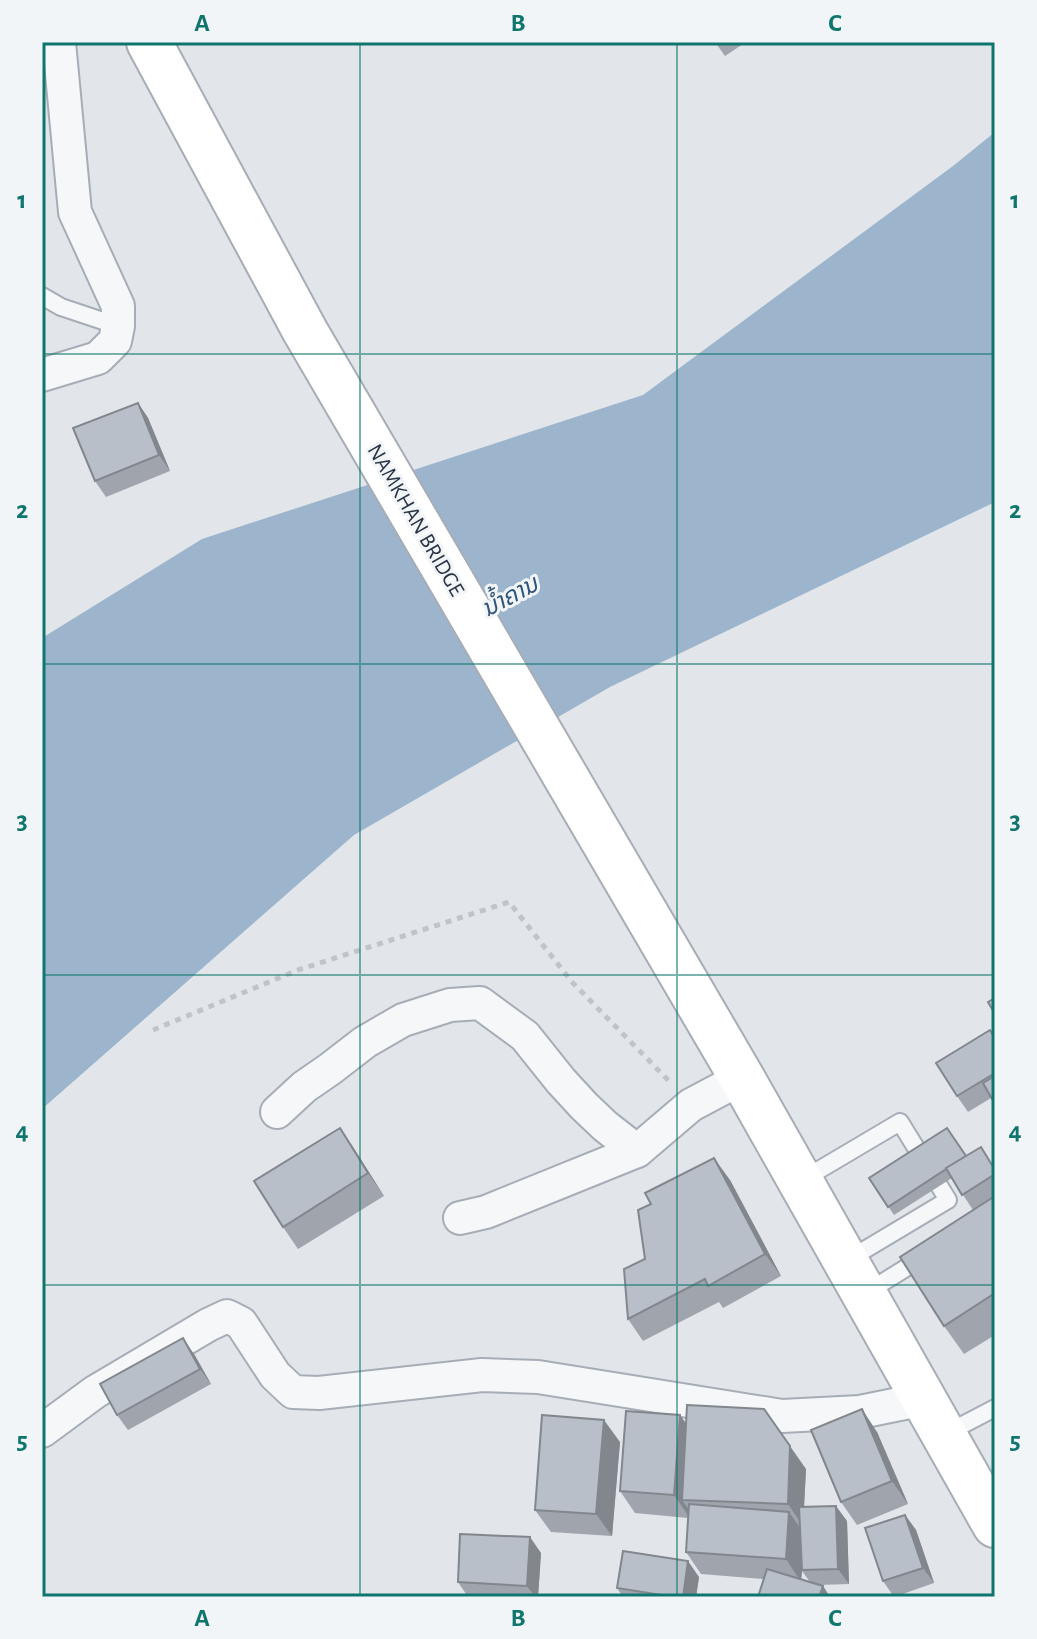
<svg xmlns="http://www.w3.org/2000/svg" width="1037" height="1639" font-family="'Alegreya Sans','Noto Sans Lao',sans-serif">
<style>
.water{fill:#9cb5cc}
.lines{fill:none;stroke-linecap:round;stroke-linejoin:round}
.lane-casing{stroke:#a7adb6;stroke-width:20}
.street-casing{stroke:#a7adb6;stroke-width:36}
.secondary-casing{stroke:#a7adb6;stroke-width:48}
.path{stroke:#c0c4ca;stroke-width:5;stroke-dasharray:6 6;stroke-linecap:butt}
.lane{stroke:#f5f7f9;stroke-width:16}
.street{stroke:#f5f7f9;stroke-width:32}
.secondary{stroke:#fff;stroke-width:44}
.wall{fill:#9fa4ad;fill-rule:evenodd}
.shaded-wall{fill:#82868d}
.building{fill:#b9bfc9;stroke:#82868d;stroke-width:2}
.grid{fill:none;stroke:#0f766e;stroke-width:2;stroke-opacity:0.55}
.labels{text-anchor:middle;dominant-baseline:central;stroke-width:6;stroke-linejoin:round;paint-order:stroke}
.street-label{font-size:22px;fill:#293444;stroke:#f2f5f8}
.water-label{font-size:24px;font-style:italic;fill:#31557a;stroke:#f2f5f8}
.neatline{fill:none;stroke:#0f766e;stroke-width:3}
.grid-label{font-size:26px;text-anchor:middle;font-weight:bold;fill:#0f766e}
</style>
<rect width="100%" height="100%" fill="#e2e6eb"/>
<polygon class="water" points="995,132 995,502 610,687 354,835 42,1109 42,638 202,539 643,395 953,166"/>
<g class="lines">
<g class="lane-casing">
<g id="lane">
<polyline points="42,296 61,307 118,326"/>
<polyline points="802,1180 900,1122 948,1200 846,1261"/>
<polyline points="864,1294 922,1258"/>
<polyline points="947,1433 995,1408"/>
</g>
</g>
<g class="street-casing">
<g id="street">
<polyline points="42,375 98,358 115,341 118,326 118,306 75,212 59,42"/>
<polyline points="277,1112 304,1087 330,1069 365,1042 403,1020 450,1005 480,1003 525,1036 561,1081 584,1106 605,1126 637,1151"/>
<polyline points="460,1218 486,1212 637,1151 691,1105 742,1078"/>
<polyline points="42,1431 95,1392 208,1325 227,1316 241,1323 275,1375 293,1392 319,1393 482,1375 538,1377 782,1416 860,1412 924,1399"/>
</g>
</g>
<g class="secondary-casing">
<polyline id="secondary" points="149,42 305,331 742,1078 995,1525"/>
</g>
<polyline class="path" points="153,1030 298,970 509,902 572,982 672,1084"/>
<use href="#lane" class="lane"/>
<use href="#street" class="street"/>
<use href="#secondary" class="secondary"/>
</g>
<g class="wall">
<polygon points="715,42 746,42 725,56"/>
<polygon points="138,403 148,418 170,471 106,497 95,481"/>
<polygon points="995,1037 995,1104 991,1098 968,1112 957,1096"/>
<polygon points="340,1128 384,1196 298,1249 283,1227"/>
<polygon points="966,1156 995,1167 995,1335 964,1354 944,1326 973,1210 952,1178 894,1215 869,1178"/>
<polygon points="730,1180 781,1276 723,1308 719,1302 643,1341 628,1319"/>
<polygon points="194,1354 211,1384 128,1430 117,1415"/>
<path d="M 680,1415 L 686,1424 L 806,1469 L 804,1507 L 847,1521 L 849,1584 L 819,1585 L 823,1586 L 830,1597 L 758,1597 L 763,1579 L 701,1574 L 686,1552 L 688,1518 L 635,1513 L 620,1491 ZM 802,1571 L 810,1582 L 801,1580 Z"/>
<polygon points="877,1432 908,1504 857,1525 841,1502"/>
<polygon points="620,1442 612,1536 551,1532 535,1510"/>
<polygon points="905,1515 916,1530 934,1583 894,1597 883,1581"/>
<polygon points="541,1553 538,1597 468,1597 458,1582"/>
<polygon points="699,1577 696,1597 623,1597 617,1588"/>
</g>
<g class="shaded-wall">
<polygon points="138,403 148,418 170,471 159,455"/>
<polygon points="340,1128 355,1150 384,1196 368,1173"/>
<polygon points="714,1158 730,1180 781,1276 765,1254"/>
<polygon points="183,1338 194,1354 211,1384 200,1369"/>
<polygon points="764,1409 806,1469 803,1526 788,1504"/>
<polygon points="862,1409 877,1432 908,1504 892,1481"/>
<polygon points="680,1415 696,1438 682,1500 690,1511 690,1518 674,1495"/>
<polygon points="604,1420 620,1442 612,1536 596,1514"/>
<polygon points="836,1506 847,1521 849,1584 838,1569"/>
<polygon points="789,1512 805,1535 801,1582 786,1559"/>
<polygon points="905,1515 916,1530 934,1583 923,1568"/>
<polygon points="530,1537 541,1553 538,1597 535,1597 527,1586"/>
<polygon points="688,1561 699,1577 696,1597 683,1597"/>
<polygon points="823,1586 830,1597 819,1597"/>
</g>
<g class="building">
<polygon points="138,403 159,455 95,481 73,428"/>
<polygon points="995,998 995,1014 988,1002"/>
<polygon points="990,1030 995,1038 995,1073 957,1096 936,1063"/>
<polygon points="995,1076 995,1104 983,1083"/>
<polygon points="340,1128 368,1173 283,1227 254,1181"/>
<polygon points="947,1128 966,1156 888,1207 869,1178"/>
<polygon points="981,1147 995,1170 995,1174 962,1195 946,1168"/>
<polygon points="714,1158 765,1254 708,1286 705,1279 628,1319 624,1269 645,1259 638,1210 651,1204 645,1193"/>
<polygon points="995,1196 995,1293 944,1326 900,1257"/>
<polygon points="183,1338 200,1369 117,1415 100,1384"/>
<polygon points="687,1405 764,1409 790,1446 788,1504 682,1500"/>
<polygon points="862,1409 892,1481 841,1502 811,1430"/>
<polygon points="626,1411 680,1415 674,1495 620,1491"/>
<polygon points="542,1415 604,1420 596,1514 535,1510"/>
<polygon points="689,1504 789,1512 786,1559 686,1552"/>
<polygon points="836,1506 838,1569 802,1570 799,1507"/>
<polygon points="905,1515 923,1568 883,1581 865,1528"/>
<polygon points="460,1534 530,1537 527,1586 458,1582"/>
<polygon points="623,1551 688,1561 683,1597 674,1597 617,1588"/>
<polygon points="767,1569 823,1586 819,1597 758,1597"/>
</g>
<path class="grid" d="M 360,42 L 360,1597M 677,42 L 677,1597M 42,354 L 995,354M 42,664 L 995,664M 42,975 L 995,975M 42,1285 L 995,1285"/>
<g class="labels">
<g class="street-label">
<text transform="translate(416 520) rotate(60)">NAMKHAN BRIDGE</text>
</g>
<g class="water-label">
<text transform="translate(510 597) rotate(-28)">ນ້ຳຄານ</text>
</g>
</g>
<rect width="1037" height="1639" fill="none" stroke="#f2f5f8" stroke-width="88"/>
<rect x="44" y="44" width="949" height="1551" class="neatline"/>
<g class="grid-label">
<text x="202" y="31">A</text>
<text x="518" y="31">B</text>
<text x="835" y="31">C</text>
<text x="22" y="208">1</text>
<text x="1015" y="208">1</text>
<text x="22" y="518">2</text>
<text x="1015" y="518">2</text>
<text x="22" y="829">3</text>
<text x="1015" y="829">3</text>
<text x="22" y="1139">4</text>
<text x="1015" y="1139">4</text>
<text x="22" y="1449">5</text>
<text x="1015" y="1449">5</text>
<text x="202" y="1626">A</text>
<text x="518" y="1626">B</text>
<text x="835" y="1626">C</text>
</g>
</svg>
